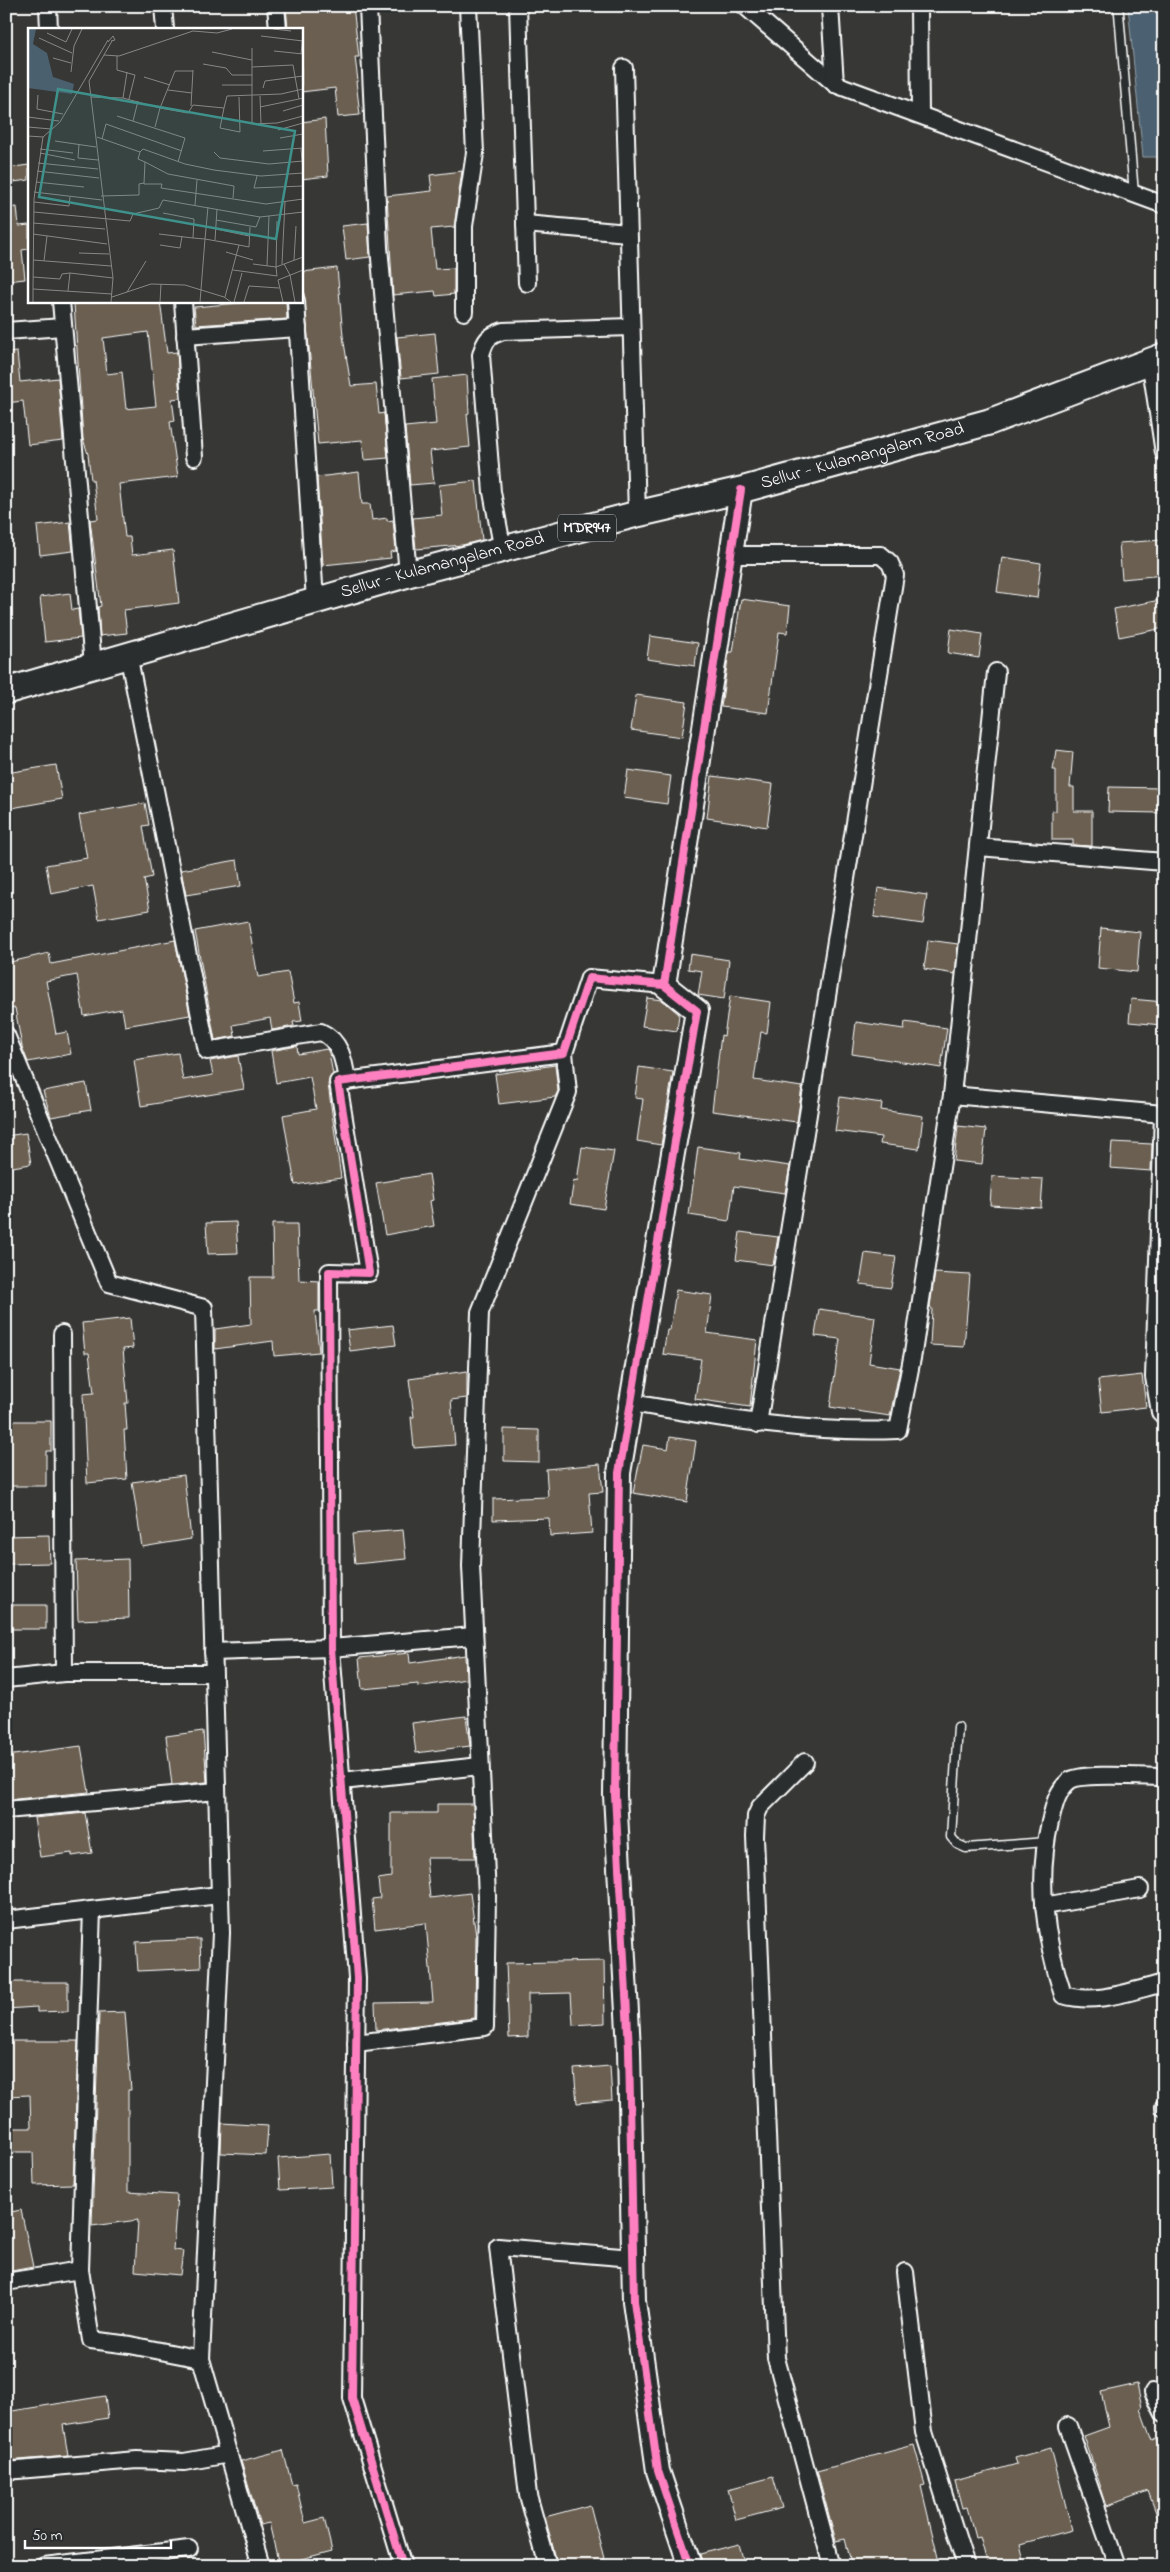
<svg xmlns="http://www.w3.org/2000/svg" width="1170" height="2572" font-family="'Indie Flower',sans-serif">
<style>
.water{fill:#4b606f;stroke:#93a0a9}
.building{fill:#6a5f51;stroke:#fff;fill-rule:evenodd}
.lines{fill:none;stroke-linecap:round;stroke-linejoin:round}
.lane-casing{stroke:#fff;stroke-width:11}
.street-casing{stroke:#fff;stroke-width:20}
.secondary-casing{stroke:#fff;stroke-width:26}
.primary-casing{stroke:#fff;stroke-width:29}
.lane{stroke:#2a2d2e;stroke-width:8}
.street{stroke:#2a2d2e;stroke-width:16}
.secondary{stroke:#2a2d2e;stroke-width:22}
.primary{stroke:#2a2d2e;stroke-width:25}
.cycleway-casing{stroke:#2a2d2e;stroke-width:11}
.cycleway{stroke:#ff80c0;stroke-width:8}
.labels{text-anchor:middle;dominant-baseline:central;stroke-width:4.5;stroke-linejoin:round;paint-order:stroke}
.shield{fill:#2a2d2e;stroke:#bfc0c0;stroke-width:1}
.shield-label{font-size:16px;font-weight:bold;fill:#fff}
.street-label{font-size:18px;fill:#fff;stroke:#2a2d2e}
.inset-road{fill:none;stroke:#878786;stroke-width:1}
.view{fill:#3f918b;fill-opacity:0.15;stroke:#3f918b;stroke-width:2.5}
.inset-edge{fill:none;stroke:#fff;stroke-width:2.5}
</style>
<rect width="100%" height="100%" fill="#373735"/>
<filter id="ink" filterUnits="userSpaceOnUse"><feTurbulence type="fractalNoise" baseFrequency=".02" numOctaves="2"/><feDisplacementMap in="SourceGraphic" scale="10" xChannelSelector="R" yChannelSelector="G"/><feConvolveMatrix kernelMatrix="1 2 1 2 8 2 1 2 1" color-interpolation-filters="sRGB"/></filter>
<g filter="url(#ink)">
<polygon class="water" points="1128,6 1164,6 1164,157 1143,157"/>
<g class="building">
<polygon points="286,6 353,6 359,57 355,57 358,81 356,81 360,115 338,117 335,88 301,92 301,29 288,29"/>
<polygon points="325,119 328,176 301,179 301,122"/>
<polygon points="29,165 29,180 6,183 6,168"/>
<polygon points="462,171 454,227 431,229 435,269 454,268 454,294 436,296 435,291 393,295 387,196 432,191 430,175"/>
<polygon points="17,207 19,226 29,225 29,249 22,250 25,279 6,281 6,208"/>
<polygon points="368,223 370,257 346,260 342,226"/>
<polygon points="337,268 343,336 351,386 376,384 379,414 384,413 388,458 364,460 362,440 318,444 302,272"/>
<path d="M 101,301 L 160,301 L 167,353 L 177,352 L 180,398 L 172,399 L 175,421 L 170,422 L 178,477 L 119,484 L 125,537 L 130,537 L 132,555 L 173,550 L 179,603 L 124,610 L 127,633 L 100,636 L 98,607 L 101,606 L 90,520 L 98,519 L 93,480 L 91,480 L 88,454 L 83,439 L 74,304 ZM 148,332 L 156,406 L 126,409 L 122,372 L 107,374 L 103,338 Z"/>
<polygon points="262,301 286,301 287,319 196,325 194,307"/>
<polygon points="435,333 439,374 401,378 397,337"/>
<polygon points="17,352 20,382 58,378 63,441 28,445 23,401 6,403 6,353"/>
<polygon points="467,375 469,413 467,414 470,447 430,451 434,483 410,485 405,427 436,424 432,379"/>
<polygon points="359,472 362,504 370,504 372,520 387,518 387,521 393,520 396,551 390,552 391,558 323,565 317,477"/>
<polygon points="476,481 482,540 463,545 416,549 413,518 442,515 439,485"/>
<polygon points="70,522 73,551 40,555 37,526"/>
<polygon points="1162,540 1164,575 1122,579 1119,543"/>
<polygon points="1002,557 1041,563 1037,598 997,592"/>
<polygon points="70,593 72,610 78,609 81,638 45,642 40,597"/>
<polygon points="741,599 790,606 787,633 779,632 768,713 721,707 729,652 733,652"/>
<polygon points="1160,600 1164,628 1119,637 1114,609"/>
<polygon points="951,629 982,634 979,658 948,653"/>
<polygon points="650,636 698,643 695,666 647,659"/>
<polygon points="636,695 687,702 682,737 631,730"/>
<polygon points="1056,750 1073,752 1070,787 1074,787 1074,811 1092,811 1092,846 1073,845 1073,840 1052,840 1052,811 1056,811 1056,770 1053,770"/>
<polygon points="56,765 62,799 6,809 6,773"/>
<polygon points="628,770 671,776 667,804 624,798"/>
<polygon points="712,776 773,784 767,827 707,818"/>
<polygon points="1109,787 1161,788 1161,813 1108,812"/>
<polygon points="145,803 149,825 143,826 152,877 144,879 150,910 99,919 93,886 51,894 46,865 87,858 79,815"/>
<polygon points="237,860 241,886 186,895 181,870"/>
<polygon points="878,888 927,895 923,924 874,917"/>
<polygon points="248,921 258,977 288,972 294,1003 299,1002 302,1021 293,1022 294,1026 272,1030 270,1018 233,1025 235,1036 215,1040 195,931"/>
<polygon points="1101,928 1140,932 1137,972 1098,968"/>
<polygon points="175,940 190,1015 125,1026 122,1009 84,1016 77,975 46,981 56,1034 67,1032 71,1054 28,1062 22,1047 15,1008 6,1010 6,963 49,953 51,964"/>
<polygon points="928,940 958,944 955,974 924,969"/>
<polygon points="690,954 729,960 724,999 698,995 702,971 688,969"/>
<polygon points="730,996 771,1002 767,1033 761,1032 754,1080 802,1087 797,1122 712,1111 721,1035 724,1036"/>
<polygon points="647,998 662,1000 679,1014 677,1031 642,1026"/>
<polygon points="1131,999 1164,1002 1162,1025 1129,1022"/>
<polygon points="856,1022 904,1029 905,1022 947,1028 941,1068 852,1054"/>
<polygon points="297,1046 298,1054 327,1049 329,1053 333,1074 328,1084 341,1178 295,1185 283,1115 316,1109 310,1077 276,1083 271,1051"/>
<polygon points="178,1053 183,1080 213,1075 210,1061 238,1056 244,1089 141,1106 134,1060"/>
<polygon points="555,1065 558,1091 555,1097 499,1104 495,1074"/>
<polygon points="639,1067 673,1072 661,1145 637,1141 643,1099 635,1098"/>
<polygon points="86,1083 91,1110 51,1117 43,1091"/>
<polygon points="840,1097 882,1103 881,1110 923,1116 919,1149 880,1144 881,1137 835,1131"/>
<polygon points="958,1126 986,1129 982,1164 954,1161"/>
<polygon points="26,1133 31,1164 6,1168 6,1136"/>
<polygon points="1112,1142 1152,1144 1151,1171 1110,1168"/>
<polygon points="582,1147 614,1151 604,1209 570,1204 574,1180 577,1181"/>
<polygon points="698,1147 741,1153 740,1159 790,1166 785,1193 734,1186 729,1221 689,1215"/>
<polygon points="429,1174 433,1200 430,1201 434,1226 385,1235 376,1183"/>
<polygon points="992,1176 1043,1179 1041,1208 990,1205"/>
<polygon points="236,1222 238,1253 208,1254 206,1223"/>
<polygon points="272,1224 297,1224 299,1280 319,1281 319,1311 315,1311 319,1352 274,1356 273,1341 215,1349 215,1329 251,1324 250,1277 273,1277"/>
<polygon points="740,1232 778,1237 773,1265 736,1260"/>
<polygon points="865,1253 896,1257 891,1288 860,1284"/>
<polygon points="935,1273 970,1275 964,1347 930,1345 932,1309 930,1306"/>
<polygon points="676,1290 712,1295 707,1333 757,1340 750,1407 695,1399 701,1359 663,1354 667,1330 670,1330"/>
<polygon points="819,1309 875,1317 869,1363 900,1368 890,1416 830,1407 840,1339 815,1336"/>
<polygon points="130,1318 133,1348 123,1349 128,1403 125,1403 127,1430 124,1430 127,1479 87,1483 83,1394 94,1393 89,1353 85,1353 82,1323"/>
<polygon points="393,1325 396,1345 350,1351 347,1330"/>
<polygon points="467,1371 467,1398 451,1400 455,1445 414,1448 411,1417 414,1417 409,1379"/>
<polygon points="1142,1375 1146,1407 1102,1412 1098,1380"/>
<polygon points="6,1421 51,1421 51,1451 46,1451 46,1486 6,1486"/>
<polygon points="504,1429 539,1430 539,1462 504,1461"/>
<polygon points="670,1437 696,1441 687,1502 633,1493 643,1445 668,1449"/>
<polygon points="600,1464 603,1492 589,1493 592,1533 550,1536 549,1518 493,1520 493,1499 548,1497 546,1469"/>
<polygon points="184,1475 191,1539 142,1547 132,1482"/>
<polygon points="403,1530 406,1559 355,1564 352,1534"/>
<polygon points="49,1535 50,1563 6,1564 6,1536"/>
<polygon points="128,1559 129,1618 78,1620 76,1561"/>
<rect x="6" y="1605" width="40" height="24"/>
<polygon points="409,1653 410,1663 465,1655 466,1679 418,1687 418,1684 362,1689 359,1658"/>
<polygon points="466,1716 470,1746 416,1753 412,1723"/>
<polygon points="203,1731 207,1782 172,1785 166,1736"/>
<polygon points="81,1746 89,1792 6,1800 6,1756"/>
<polygon points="437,1804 473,1804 475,1858 426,1858 430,1898 470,1893 476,1936 475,2018 376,2030 375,2003 433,2002 426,1923 375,1929 372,1899 380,1898 378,1879 391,1877 391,1813 437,1813"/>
<polygon points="85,1813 92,1853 72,1856 72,1853 40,1857 34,1818"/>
<polygon points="200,1939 201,1968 138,1971 136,1942"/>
<polygon points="604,1961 605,2023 573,2025 571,1993 528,1994 528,2037 509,2038 506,1963"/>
<polygon points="6,1982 68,1982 68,2011 37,2012 37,2007 6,2009"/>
<polygon points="125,2012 131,2090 128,2090 128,2192 177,2195 173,2250 183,2251 180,2275 135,2271 138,2220 92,2226 99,2013"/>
<polygon points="6,2041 78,2041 73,2184 34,2185 33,2152 6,2152 6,2128 31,2128 30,2095 6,2096"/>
<polygon points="610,2066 612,2100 577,2103 574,2069"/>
<polygon points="222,2123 268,2126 266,2155 221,2153"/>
<polygon points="330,2154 332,2187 280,2190 278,2158"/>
<polygon points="21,2210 33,2267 6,2272 6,2213"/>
<polygon points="1137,2384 1142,2407 1140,2408 1152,2441 1156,2439 1164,2460 1164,2529 1162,2529 1148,2491 1107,2506 1084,2436 1109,2427 1101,2392"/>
<polygon points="105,2396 108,2418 63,2425 68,2456 6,2461 6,2412"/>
<polygon points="914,2445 925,2485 921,2486 940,2566 852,2566 845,2539 836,2541 817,2471"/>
<polygon points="1051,2448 1072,2530 1020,2544 1024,2561 1005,2566 988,2566 980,2537 975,2538 967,2507 962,2508 955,2481 1017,2464 1015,2458"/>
<polygon points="283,2450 292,2485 296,2484 305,2523 324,2518 332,2551 279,2565 269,2523 260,2525 241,2461"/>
<polygon points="773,2477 782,2508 736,2520 728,2489"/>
<polygon points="590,2505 606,2566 558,2566 545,2517"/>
<polygon points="739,2544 745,2566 703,2566 700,2554"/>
</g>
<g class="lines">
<g class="lane-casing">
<g id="lane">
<polyline points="1117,6 1119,13 1134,194"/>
<polyline points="958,1727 951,1837 957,1844 966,1848 1046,1842"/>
</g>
</g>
<g class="street-casing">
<g id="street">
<polyline points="48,6 49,29"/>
<polyline points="163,6 165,29"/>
<polyline points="276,6 278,29"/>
<polyline points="368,6 379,247 408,574"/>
<polyline points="518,6 527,283"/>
<polyline points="745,6 835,84 1164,205"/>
<polyline points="830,6 835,84"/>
<polyline points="919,6 920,114"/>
<polyline points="624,68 637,514"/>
<polyline points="525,224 628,233"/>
<polyline points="61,301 93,665"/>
<polyline points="183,301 194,457"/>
<polyline points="296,301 315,601"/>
<polyline points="464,312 464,226 475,153 468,6"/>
<polyline points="6,331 63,327"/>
<polyline points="185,336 298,328"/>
<polyline points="1150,360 1164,453"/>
<path d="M 503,551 L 492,492 L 481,355 C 485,340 488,336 503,331 L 631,327"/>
<polyline points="733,555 881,555 890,563 895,575 758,1424"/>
<path d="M 128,654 L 207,1051 L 321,1032 C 341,1041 344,1061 347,1081"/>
<polyline points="978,847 1164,862"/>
<polyline points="6,1035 109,1283 204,1308 221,1933 201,2359"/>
<polyline points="952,1095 1163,1114 1154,1377 1160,1412 1164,1416"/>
<path d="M 631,1403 C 719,1418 809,1434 898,1430 L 913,1353 L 952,1095 L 996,672"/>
<polyline points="213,1652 331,1648 473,1636"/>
<polyline points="64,1673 213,1673"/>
<polyline points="6,1679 64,1673 62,1334"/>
<polyline points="805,1762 760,1807 756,1816 755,1836 776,2358 832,2566"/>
<path d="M 1164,1777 C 1146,1777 1081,1772 1069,1781 C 1056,1792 1054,1807 1050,1822 C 1036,1881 1045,1938 1063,1995 C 1096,2005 1131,1991 1164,1983"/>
<polyline points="342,1781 480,1766"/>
<polyline points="6,1810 217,1791"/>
<polyline points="1044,1906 1140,1889"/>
<polyline points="92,1910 80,2270 91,2340 130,2345 201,2359 261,2566"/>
<polyline points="6,1920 219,1895"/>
<polyline points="356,2043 485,2027 487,1896 471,1566 480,1312 568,1092 564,1053"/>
<polyline points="1164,2106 1164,2108"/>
<polyline points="905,2272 924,2432 966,2566"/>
<polyline points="6,2282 80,2270"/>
<polyline points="1153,2392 1164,2414"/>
<polyline points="1068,2426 1117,2566"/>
<polyline points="6,2471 137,2460 184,2462 229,2454"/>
<polyline points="44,2566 189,2549"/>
<polyline points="403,2566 352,2398 357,1978 331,1648 329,1272 369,1273 338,1082 564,1053 589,978 664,985"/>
<polyline points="548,2566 528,2495 498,2247 633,2258"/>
</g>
</g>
<g class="secondary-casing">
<polyline id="secondary" points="690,2566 658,2471 634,2301 629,2049 615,1795 619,1473 697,1011 664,985 741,490"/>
</g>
<g class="primary-casing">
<g id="primary">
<path id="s1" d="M 6,691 L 408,574 L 637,514 L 741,490 L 989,422 L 1164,356"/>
</g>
</g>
<use href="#lane" class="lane"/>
<use href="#street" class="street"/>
<use href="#secondary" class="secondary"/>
<use href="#primary" class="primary"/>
<g class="cycleway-casing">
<g id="cycleway">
<polyline points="403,2566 352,2398 357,1978 331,1648 329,1272 369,1273 338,1082 564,1053 589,978 664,985"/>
<polyline points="690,2566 658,2471 634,2301 629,2049 615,1795 619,1473 697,1011 664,985 741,490"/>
</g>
</g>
<use href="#cycleway" class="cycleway"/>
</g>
</g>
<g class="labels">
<rect class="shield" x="558" y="514.5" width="58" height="27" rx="4"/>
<g class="shield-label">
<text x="587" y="528">MDR947</text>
</g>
<g class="street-label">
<text stroke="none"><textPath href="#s1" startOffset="888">Sellur - Kulamangalam Road</textPath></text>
<text stroke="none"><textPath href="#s1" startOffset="454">Sellur - Kulamangalam Road</textPath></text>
</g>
</g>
<g transform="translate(28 28)">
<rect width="275" height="275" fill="#373735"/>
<path d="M 0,1 L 8,1 L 5,16 L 19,25 L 25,49 L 46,56 L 44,66 L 0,60 Z" fill="#4b606f"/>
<path class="inset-road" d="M 245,1 L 263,3M 19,5 L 38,14 L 44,1M 233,8 L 275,13M 11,10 L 44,25M 80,14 L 85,8 L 87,12 L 83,13M 224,20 L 224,96 L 249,95 L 275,88M 246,23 L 275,26M 184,24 L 224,32M 273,26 L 275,6M 76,27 L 91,28 L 165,3 L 189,5 L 204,1M 89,28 L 89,42 L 107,47 L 101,71M 25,30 L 43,35M 175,36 L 198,40 L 204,47 L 224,47M 224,39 L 265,37 L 271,71 L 275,70M 43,44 L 46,18 L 54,1M 116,49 L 142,57M 194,57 L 224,57M 235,60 L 237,53 L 275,48M 140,62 L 164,65M 10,67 L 9,81 L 35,86M 232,68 L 233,96M 63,69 L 95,70 L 132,80 L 147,43 L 165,43M 95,70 L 99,44M 163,78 L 165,42M 232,79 L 271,71M 196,80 L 192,100 L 212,104 L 211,69M 255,83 L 275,77M 89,88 L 157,110 L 150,134M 0,89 L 31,93M 105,93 L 110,73M 0,99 L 23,101M 127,99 L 132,80 L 160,85 L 165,77 L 196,80 L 199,68 L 253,66 L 275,61M 250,102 L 275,95M 0,108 L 15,109M 69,109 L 112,124 L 115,121 L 157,136 L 186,142 L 233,148 L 275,145M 252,110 L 275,106M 74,111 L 78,96 L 154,123M 27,113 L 68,119M 51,116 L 50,130 L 70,132M 12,121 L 45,125M 273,121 L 275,143M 235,123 L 275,120M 112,124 L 110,131 L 117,134 L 116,156 L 134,156 L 133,160 L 238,176 L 275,171M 186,124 L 192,130 L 241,136 L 275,133M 12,125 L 47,132M 117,134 L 140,146 L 206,158 L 205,170M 10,135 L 70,141M 9,143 L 71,150M 229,148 L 226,160 L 275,158M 8,154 L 56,159M 6,164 L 74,172M 73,168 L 111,167 L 111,156 L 116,155M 6,174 L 41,178 L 42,169M 167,177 L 169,152M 6,184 L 102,193 L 105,186 L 131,180 L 135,172 L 232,189M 135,185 L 166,191 L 165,210 L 177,211 L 180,179M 188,192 L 228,199 L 232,189 L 275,184M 5,195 L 77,201M 188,201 L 221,208M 5,206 L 79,216M 131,206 L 165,210M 187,212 L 189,181M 132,217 L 152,220 L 154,208M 198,224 L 225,232M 51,225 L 81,226M 5,232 L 83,238M 266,232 L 268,198M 16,233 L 19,208M 225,236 L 248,239 L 249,193M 254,236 L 257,174M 256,236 L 262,247 L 267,274M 239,238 L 241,188M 205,242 L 249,248M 249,248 L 248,239 L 275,229M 5,249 L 32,251 L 34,246 L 42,245M 5,261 L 6,171 L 15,109 L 32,94 L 80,12M 40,263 L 42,245 L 85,250M 99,264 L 118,233M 84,269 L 123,256 L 157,257 L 196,269 L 203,274M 197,269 L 211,217 L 221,219 L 222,199M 5,274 L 5,261 L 84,266M 83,274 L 85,250 L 61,53 L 84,13M 132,274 L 133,256M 172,274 L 177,211 L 211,217M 206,274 L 214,245M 216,274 L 221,258 L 251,260M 255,274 L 250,252 L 275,242"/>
<path class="view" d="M 30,61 L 267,103 L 248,211 L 11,169 Z"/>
<rect width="275" height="275" class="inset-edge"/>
</g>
<rect width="1170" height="2572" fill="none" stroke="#2a2d2e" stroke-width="25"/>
<rect x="12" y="12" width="1145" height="2547" fill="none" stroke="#fff" stroke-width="2" filter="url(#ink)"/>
<path d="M25 2540v8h146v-8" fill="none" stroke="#ffffff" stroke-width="2.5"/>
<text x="32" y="2540" font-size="15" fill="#ffffff" stroke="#2a2d2e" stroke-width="4" paint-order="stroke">50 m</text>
</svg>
